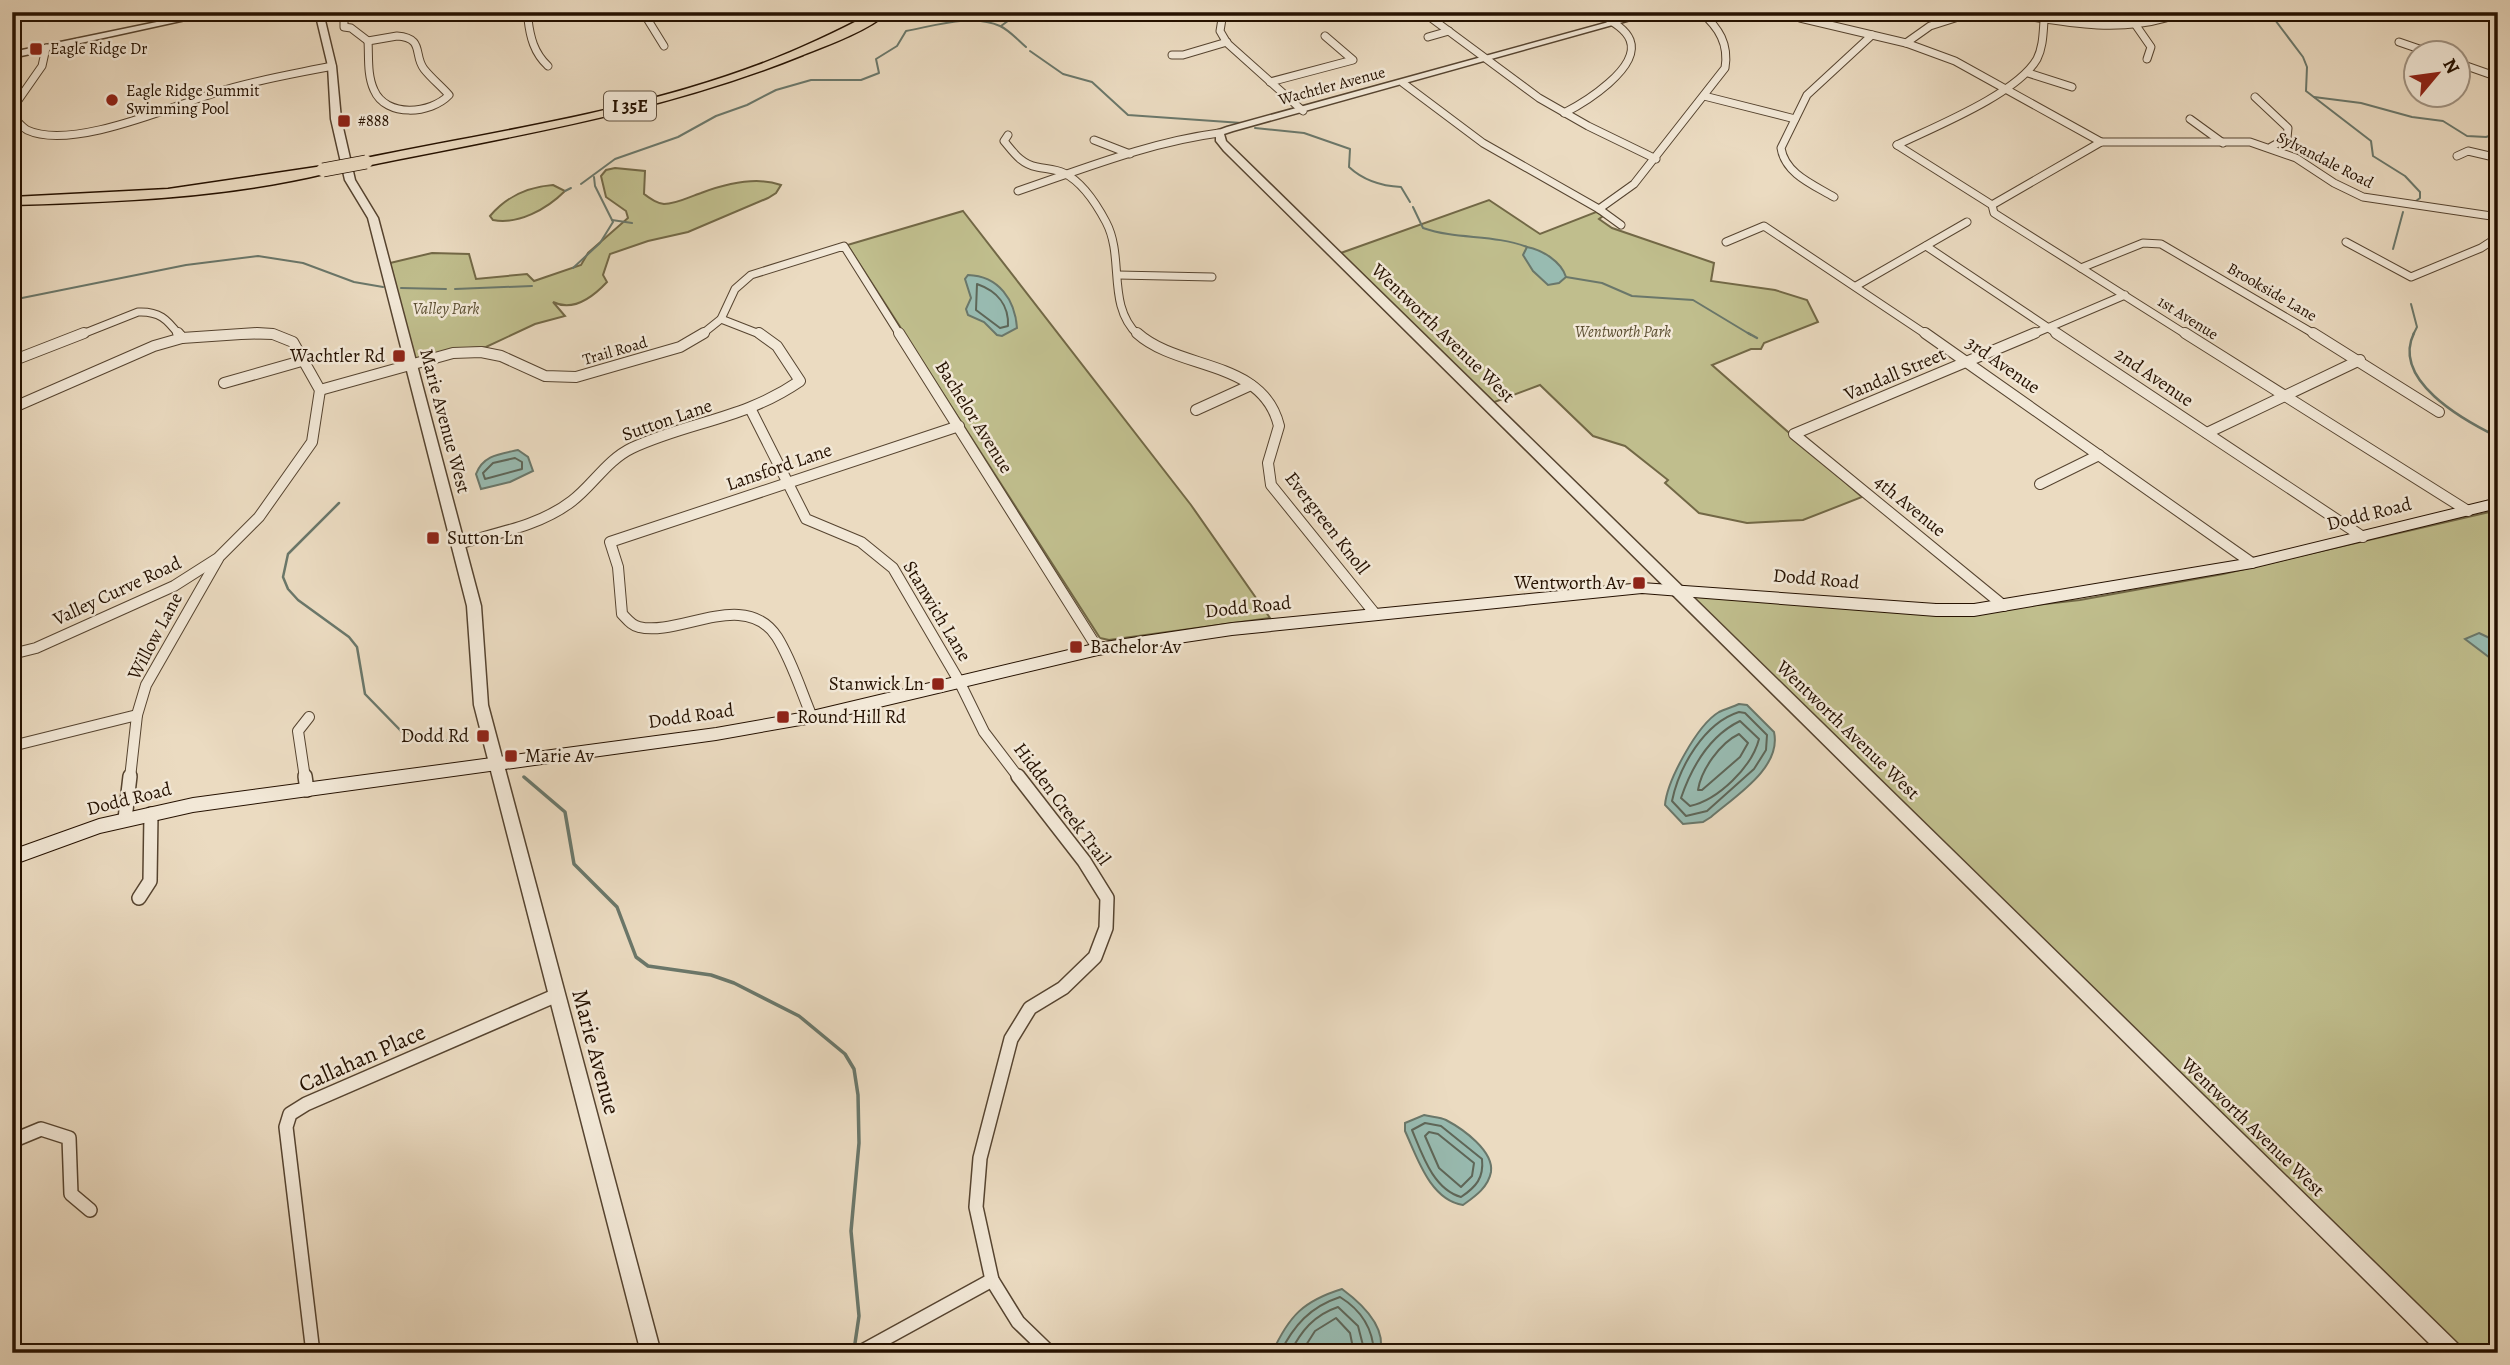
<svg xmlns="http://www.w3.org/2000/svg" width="2510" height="1365" font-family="Alegreya,serif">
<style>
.green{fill:#c0be8d;stroke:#726846;stroke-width:2}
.water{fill:#98bbb1;stroke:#6a776a;stroke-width:2}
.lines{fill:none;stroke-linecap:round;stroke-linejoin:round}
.shore{stroke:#5e6658;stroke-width:2}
.stream-far2{stroke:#6a776a;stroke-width:2}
.stream-far1{stroke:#6a776a;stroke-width:2.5}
.stream{stroke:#6a776a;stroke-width:3.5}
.minor-far2-casing{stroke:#564430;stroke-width:9}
.minor-far1-casing{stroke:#564430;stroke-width:12}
.minor-casing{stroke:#564430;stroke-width:16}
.tertiary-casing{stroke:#564430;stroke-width:3}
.secondary-casing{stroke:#251100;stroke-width:2}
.motorway-casing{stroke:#251100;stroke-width:3}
.minor-far2{stroke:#f2e8d7;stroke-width:7}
.minor-far1{stroke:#f2e8d7;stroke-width:10}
.minor{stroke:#f2e8d7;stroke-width:13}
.tertiary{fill:#f2e8d7;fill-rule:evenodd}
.secondary{fill:#f2e8d7;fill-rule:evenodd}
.motorway{fill:#ebdbc1;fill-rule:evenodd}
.motorway-bridge-casing{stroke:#251100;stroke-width:15;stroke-linecap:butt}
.motorway-bridge{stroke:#ebdbc1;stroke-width:13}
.poi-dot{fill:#8f2418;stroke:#f2e8d7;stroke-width:2.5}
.labels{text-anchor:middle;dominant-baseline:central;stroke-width:5;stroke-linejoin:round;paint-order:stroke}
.far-poi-label{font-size:16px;fill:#251100;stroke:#f2e8d7;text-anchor:start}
.far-street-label{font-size:16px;fill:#251100;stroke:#f2e8d7}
.far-park-label{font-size:16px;font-style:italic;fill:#5b4e31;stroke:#f2e8d7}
.shield{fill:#f2e8d7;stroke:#625240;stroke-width:2}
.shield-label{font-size:18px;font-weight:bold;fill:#251100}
.street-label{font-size:19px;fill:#251100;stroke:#f2e8d7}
.poi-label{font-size:19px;fill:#251100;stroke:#f2e8d7;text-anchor:end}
.near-street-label{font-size:23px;fill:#251100;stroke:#f2e8d7}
</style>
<rect width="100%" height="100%" fill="#ebdbc1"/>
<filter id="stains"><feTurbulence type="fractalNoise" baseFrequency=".00286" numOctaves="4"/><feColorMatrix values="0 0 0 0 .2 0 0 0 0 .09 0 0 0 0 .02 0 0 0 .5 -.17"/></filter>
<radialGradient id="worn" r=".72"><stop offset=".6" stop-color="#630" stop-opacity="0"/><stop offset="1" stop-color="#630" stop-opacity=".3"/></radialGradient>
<g class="green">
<path d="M 615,168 L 645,171 L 644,194 C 651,199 656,203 664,204 C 676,204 689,197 701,193 C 725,184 756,176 781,185 L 776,193 L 768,198 L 688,232 L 648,241 L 610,254 L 603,275 L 607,282 C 593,297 573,312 553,302 L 565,316 L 535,324 L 486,347 L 454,349 L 415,360 L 390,263 L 432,253 L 469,254 L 476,279 L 527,274 L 534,281 L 581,265 L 588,253 L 628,218 L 626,211 L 606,197 L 601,176 L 606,170 Z"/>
<path d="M 553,185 L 565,191 C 547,209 518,225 493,220 L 490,216 C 507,196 527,187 553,185 Z"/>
<polygon points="1489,200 1540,234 1596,212 1603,216 1599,219 1612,228 1714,263 1711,281 1775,290 1807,300 1818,322 1764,343 1761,349 1751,349 1712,365 1862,497 1803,520 1747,523 1699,513 1665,483 1668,480 1625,446 1593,436 1540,385 1489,404 1338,254"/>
<polygon points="963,211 1191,505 1270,618 1109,640 1100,638 850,249 844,246"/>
<polygon points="2498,510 2498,1353 2459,1353 1684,594 1948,615 2080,600 2223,574"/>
</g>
<g class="water">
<path d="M 1527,247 C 1542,250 1561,261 1566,277 L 1559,283 L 1548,285 L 1533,271 L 1523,255 Z"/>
<path d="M 968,275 C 999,276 1015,300 1017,328 L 1002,336 L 997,335 L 984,322 L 968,315 L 966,309 L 971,298 L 965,279 Z"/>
<path d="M 518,450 L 528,457 L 533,471 L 510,482 L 481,489 L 476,474 C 483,455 500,454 518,450 Z"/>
<polygon points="2479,633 2498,642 2498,664 2465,639"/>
<path d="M 1739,704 L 1747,705 L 1774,732 C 1782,768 1734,797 1711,817 L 1703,822 L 1683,824 L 1665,805 C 1667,781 1697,725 1719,712 C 1725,709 1733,707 1739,704 Z"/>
<path d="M 1424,1115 C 1431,1117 1440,1117 1446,1120 C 1463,1129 1494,1151 1491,1172 C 1488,1188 1474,1197 1463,1205 C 1430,1200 1417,1157 1405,1131 L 1405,1123 Z"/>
<path d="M 1342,1289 C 1361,1303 1387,1326 1380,1353 L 1272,1353 C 1289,1316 1303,1301 1342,1289 Z"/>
</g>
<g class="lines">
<g class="shore">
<path d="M 977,284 C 997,291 1009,305 1008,326 L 1000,328 L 976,310 Z"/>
<polygon points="515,458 522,462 522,469 485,479 483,473 493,463"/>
<path d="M 1739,712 L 1745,713 L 1767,735 L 1766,750 L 1754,769 L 1707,811 L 1686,816 L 1672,801 C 1679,767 1704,723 1739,712 Z"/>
<path d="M 1740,721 L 1759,739 C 1752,767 1718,800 1690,806 L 1681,798 C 1692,766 1709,736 1740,721 Z"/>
<path d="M 1739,734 L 1748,743 L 1740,757 L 1702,790 L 1698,790 C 1701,770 1720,743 1739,734 Z"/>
<path d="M 1425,1123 L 1441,1126 L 1482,1159 C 1484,1178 1476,1187 1461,1197 C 1433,1189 1422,1154 1412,1130 Z"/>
<polygon points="1429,1132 1438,1134 1474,1163 1472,1176 1461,1187 1439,1168 1425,1136"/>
<path d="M 1280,1353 C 1294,1325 1310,1307 1340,1297 C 1361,1310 1373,1328 1374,1353"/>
<path d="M 1290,1353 C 1301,1331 1314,1315 1338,1307 L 1358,1326 L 1365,1353"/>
<polyline points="1301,1353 1315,1331 1336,1318 1350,1333 1354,1353"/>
</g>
<g class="stream-far2">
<polyline points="2269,12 2303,57 2307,67 2306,91 2371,141 2373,156 2405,176 2420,192 2420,198 2416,201"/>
<polyline points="1001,26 1020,12"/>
<polyline points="1030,51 1063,74 1092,82 1128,115 1242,123"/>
<polyline points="2314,97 2361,103 2412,117 2443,121 2467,136 2486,137 2498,133"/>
<path d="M 1255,128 L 1304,133 L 1350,149 L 1349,167 C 1364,181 1381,186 1401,187 L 1410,202"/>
<path d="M 581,184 L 615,159 L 678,137 L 716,116 L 747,105 L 776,90 L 811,80 L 861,80 L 879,73 L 876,59 L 897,46 L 906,31 C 934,26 972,13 1000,26 C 1009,30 1018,40 1026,47"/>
<polyline points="565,191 571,188"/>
<path d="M 1413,207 L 1423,228 C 1457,240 1493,234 1527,247"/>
<polyline points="612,220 632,223"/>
<polyline points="2393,249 2403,212"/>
<polyline points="573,268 600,243 613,222 595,186 594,177"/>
<polyline points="1566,277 1602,283 1632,296 1693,300 1751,335"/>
<polyline points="401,288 446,289"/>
<polyline points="455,289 532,286"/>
<polyline points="12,300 186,265 258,256 303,263 354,282 383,287"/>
<polyline points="2411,304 2417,327 2413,335"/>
</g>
<g class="stream-far1">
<polyline points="1748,333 1757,338"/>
<path d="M 2414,333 C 2391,380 2463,420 2498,437"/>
<polyline points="339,503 288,554 283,577 288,589 298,600 349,637 357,647 365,694 402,732 453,742"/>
</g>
<polyline class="stream" points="524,777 565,812 574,864 617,907 636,957 648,966 711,975 734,983 799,1016 845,1054 854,1069 858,1095 859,1143 851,1231 859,1316 854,1350"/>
<g class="minor-far2-casing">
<g id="minor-far2">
<polyline points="344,12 344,27 351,28 368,41"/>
<path d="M 534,12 L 528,19 C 530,37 534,53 548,66"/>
<polyline points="643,12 664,46"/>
<polyline points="754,12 757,17"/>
<polyline points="1231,12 1222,19 1220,31 1227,43 1303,111"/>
<polyline points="1423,12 1539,98 1588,126 1656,159"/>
<polyline points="1788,12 1800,18 1906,43 1955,61 2101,142"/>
<path d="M 2000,12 C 2056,20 2110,34 2166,18 L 2168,12"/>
<polyline points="2135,24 2151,47 2147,59"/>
<path d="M 397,36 C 425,38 413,55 424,69 C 431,78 441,86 449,95 C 431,114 386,118 374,90 C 367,75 369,57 368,41 Z"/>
<polyline points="1428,37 1449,31"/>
<polyline points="2399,42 2428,52"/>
<polyline points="1906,43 1930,26 1974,12"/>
<polyline points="1172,55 1183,55 1227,42"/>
<polyline points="2458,63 2498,77"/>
<polyline points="2028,73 2072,87"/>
<polyline points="1270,82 1353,60 1325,36"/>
<polyline points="1403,83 1483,143 1599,209 1621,225"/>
<polyline points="1704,96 1795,119"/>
<polyline points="2255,97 2288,128 2287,138 2271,147"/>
<polyline points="12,109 42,66 46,48"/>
<path d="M 1564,113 C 1584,103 1641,68 1630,40 C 1625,27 1607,19 1596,12"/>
<path d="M 12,115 C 16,120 22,127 27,130 C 72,151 172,106 218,92 C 255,80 294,74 332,66"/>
<polyline points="2190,119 2223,143"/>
<path d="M 1008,135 L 1004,141 C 1014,153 1021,164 1037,167 C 1046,169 1055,169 1064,173 C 1082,182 1097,205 1106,222 C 1125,258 1106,305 1138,335"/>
<polyline points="1094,140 1130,154"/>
<polyline points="1897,145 1992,205 1994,213 2187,335"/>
<path d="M 1897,145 C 1934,127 2017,94 2037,59 C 2043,47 2043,34 2044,21"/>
<polyline points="2457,156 2468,151 2498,158"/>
<path d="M 1018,191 C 1083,169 1150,142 1219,133"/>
<path d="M 1834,197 C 1814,185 1785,174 1781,148 L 1807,95 L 1872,35"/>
<polyline points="1992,205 2101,142 2250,142 2296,158 2334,183 2363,197 2498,217"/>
<path d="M 1599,209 L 1634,184 L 1725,68 C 1729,44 1719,28 1701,12"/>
<polyline points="1726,242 1764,226 1927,335"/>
<polyline points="2346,242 2411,277 2481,248 2498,237"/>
<polyline points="1926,246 2059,335"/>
<polyline points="2081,268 2143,243 2161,244 2316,335"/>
<polyline points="1118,275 1212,277"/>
<polyline points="1856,286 1967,222"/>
<polyline points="721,319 762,335"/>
<path d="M 80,335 L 138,312 C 159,311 167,319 179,335"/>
<polyline points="233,335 274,335"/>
<polyline points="701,335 721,319 735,289 751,275 844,246 900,335"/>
<polyline points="2031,335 2125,295"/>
</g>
</g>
<g class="minor-far1-casing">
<g id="minor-far1">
<polyline points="899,333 1098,649"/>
<path d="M 1137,333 C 1179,371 1263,359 1279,426 L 1268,463 L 1271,485 L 1376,615"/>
<polyline points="1925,333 2252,563"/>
<polyline points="2056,333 2363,537"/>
<polyline points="2185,333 2468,511"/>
<polyline points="2313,333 2439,412"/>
<polyline points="12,361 84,333"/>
<polyline points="224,383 305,360"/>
<polyline points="320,390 453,353 481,352 501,356 545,376 576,377 680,347 704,333"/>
<polyline points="12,408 154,346 182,338"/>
<polyline points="751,410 806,519 861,542 893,568 959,681 984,732 1019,778"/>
<polyline points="1196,410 1251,385"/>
<polyline points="2207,433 2360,360"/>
<polyline points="2040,484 2099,455"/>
<path d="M 458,544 C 496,533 540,526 572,501 C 593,485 607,460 632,448 C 690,421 743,420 800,381 L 777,346 L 759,333"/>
<polyline points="2004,606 1794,434 2035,333"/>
<polyline points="12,654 36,648 174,586 218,558 259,517 312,442 320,390 293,342 273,334 257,333 182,338 178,333"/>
<path d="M 812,717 C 801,691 792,661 777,637 C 745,588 679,637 639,627 C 632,626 627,619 622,614 L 618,567 L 610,542 L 959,426"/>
<polyline points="12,746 137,715"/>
<polyline points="130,778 137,715 146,685 218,559"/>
<polyline points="305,778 298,731 309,717"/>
</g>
</g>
<g class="minor-casing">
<g id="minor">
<polyline points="305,776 307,790"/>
<polyline points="1018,776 1084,861 1107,898 1106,928 1095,957 1063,988 1030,1008 1011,1039 980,1158 976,1207 992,1280 1018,1322 1050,1353"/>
<polyline points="125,819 130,776"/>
<polyline points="139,898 150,881 151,814"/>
<polyline points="12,1141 41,1129 69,1138 71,1194 90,1210"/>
<polyline points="313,1353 286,1127 290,1114 306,1104 557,995"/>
<polyline points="859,1353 992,1280"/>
</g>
</g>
<g class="tertiary-casing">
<g id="tertiary">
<polygon points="205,12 222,12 12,58 12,52"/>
<polygon points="315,12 323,12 336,66 341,119 355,180 378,218 481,606 488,705 661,1353 641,1353 474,705 467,606 368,218 345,180 331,119 328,66"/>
<polygon points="1645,12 1659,12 1233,131 1224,134 1226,141 2460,1346 2463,1353 2439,1353 1224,151 1216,141 1216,131 1227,127"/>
</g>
</g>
<g class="secondary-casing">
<polygon id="secondary" points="2498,498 2498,508 2252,568 1974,616 1936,616 1642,593 1232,635 1098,655 812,723 716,740 193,812 100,833 12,865 12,850 99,819 193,798 716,728 812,711 1098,643 1232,623 1642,583 1936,604 1974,604 2252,558"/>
</g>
<g class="motorway-casing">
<g id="motorway">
<path d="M 874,12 L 889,12 C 869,30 829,45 803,55 C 663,112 513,136 366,166 L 359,162 L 366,158 C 497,131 633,112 758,65 C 798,50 836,32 874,12 Z"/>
<path d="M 323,166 L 328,167 L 328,173 C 225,198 117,202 12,205 L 12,197 L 168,189 Z"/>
</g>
</g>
<use href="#minor-far2" class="minor-far2"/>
<use href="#minor-far1" class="minor-far1"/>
<use href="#minor" class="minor"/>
<use href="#tertiary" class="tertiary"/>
<use href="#secondary" class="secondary"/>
<use href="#motorway" class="motorway"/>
<g class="motorway-bridge-casing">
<polyline id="motorway-bridge" points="323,170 366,162"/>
</g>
<use href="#motorway-bridge" class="motorway-bridge"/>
</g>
<g class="poi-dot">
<rect x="29" y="42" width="14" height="14" rx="3.5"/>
<circle cx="112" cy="100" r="7"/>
<rect x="337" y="114" width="14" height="14" rx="3.5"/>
<rect x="392" y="349" width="14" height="14" rx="3.5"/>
<rect x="426" y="531" width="14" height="14" rx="3.5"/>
<rect x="1632" y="576" width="14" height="14" rx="3.5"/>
<rect x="1069" y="640" width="14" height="14" rx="3.5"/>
<rect x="931" y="677" width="14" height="14" rx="3.5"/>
<rect x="776" y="710" width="14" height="14" rx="3.5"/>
<rect x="476" y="729" width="14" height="14" rx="3.5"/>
<rect x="504" y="749" width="14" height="14" rx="3.5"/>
</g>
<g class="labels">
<g class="far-poi-label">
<text x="50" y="49">Eagle Ridge Dr</text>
<text x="126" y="91">Eagle Ridge Summit<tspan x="126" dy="18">Swimming Pool</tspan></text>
<text x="358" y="121">#888</text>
</g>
<g class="far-street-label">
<text transform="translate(1332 86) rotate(-15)">Wachtler Avenue</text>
<text transform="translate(2325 160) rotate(27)">Sylvandale Road</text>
<text transform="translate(2272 292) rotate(30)">Brookside Lane</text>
<text transform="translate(2188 318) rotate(32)">1st Avenue</text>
<text transform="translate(615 351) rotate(-16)">Trail Road</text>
</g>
<g class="far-park-label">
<text x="446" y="309">Valley Park</text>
<text x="1623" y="332">Wentworth Park</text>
</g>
<rect class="shield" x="604" y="91.5" width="52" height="29" rx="5"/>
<g class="shield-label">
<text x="630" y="106">I 35E</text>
</g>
<g class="street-label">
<text transform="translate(1443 333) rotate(44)">Wentworth Avenue West</text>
<text transform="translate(2003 365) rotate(35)">3rd Avenue</text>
<text transform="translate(1895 374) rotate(-23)">Vandall Street</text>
<text transform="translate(2154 377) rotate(34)">2nd Avenue</text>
<text transform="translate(974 417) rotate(58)">Bachelor Avenue</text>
<text transform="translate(667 420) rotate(-19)">Sutton Lane</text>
<text transform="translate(445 421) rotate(75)">Marie Avenue West</text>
<text transform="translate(779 467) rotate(-19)">Lansford Lane</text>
<text transform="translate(1910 506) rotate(39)">4th Avenue</text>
<text transform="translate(2369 514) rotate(-14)">Dodd Road</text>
<text transform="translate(1327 523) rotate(52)">Evergreen Knoll</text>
<text transform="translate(1816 579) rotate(5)">Dodd Road</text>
<text transform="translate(117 591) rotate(-25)">Valley Curve Road</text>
<text transform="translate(1248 607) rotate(-6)">Dodd Road</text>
<text transform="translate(937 611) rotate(59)">Stanwich Lane</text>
<text transform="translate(155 636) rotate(-62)">Willow Lane</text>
<text transform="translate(691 716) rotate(-8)">Dodd Road</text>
<text transform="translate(1848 730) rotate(44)">Wentworth Avenue West</text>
<text transform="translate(129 799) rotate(-14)">Dodd Road</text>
<text transform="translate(1062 804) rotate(53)">Hidden Creek Trail</text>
<text transform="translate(2253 1127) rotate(44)">Wentworth Avenue West</text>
</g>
<g class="poi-label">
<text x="385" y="356">Wachtler Rd</text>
<text x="447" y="538" text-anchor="start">Sutton Ln</text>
<text x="1625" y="583">Wentworth Av</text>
<text x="1090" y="647" text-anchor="start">Bachelor Av</text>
<text x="924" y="684">Stanwick Ln</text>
<text x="797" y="717" text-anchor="start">Round Hill Rd</text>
<text x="469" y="736">Dodd Rd</text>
<text x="525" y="756" text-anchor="start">Marie Av</text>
</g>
<g class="near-street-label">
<text transform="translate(596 1052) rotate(75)">Marie Avenue</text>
<text transform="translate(362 1058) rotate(-24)">Callahan Place</text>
</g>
</g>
<rect width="2510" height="1365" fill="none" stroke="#ebdbc1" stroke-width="42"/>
<rect x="14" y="14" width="2482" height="1337" fill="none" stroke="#251100" stroke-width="3.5"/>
<rect x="21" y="21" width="2468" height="1323" fill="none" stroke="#251100" stroke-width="2"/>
<g transform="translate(2437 74) rotate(61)"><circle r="33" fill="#f2e8d7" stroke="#a09281" stroke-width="2"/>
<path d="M0-5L12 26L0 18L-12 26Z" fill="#8f2418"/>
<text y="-10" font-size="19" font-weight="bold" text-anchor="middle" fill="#251100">N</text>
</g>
<rect width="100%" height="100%" filter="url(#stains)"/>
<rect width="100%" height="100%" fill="url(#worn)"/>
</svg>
